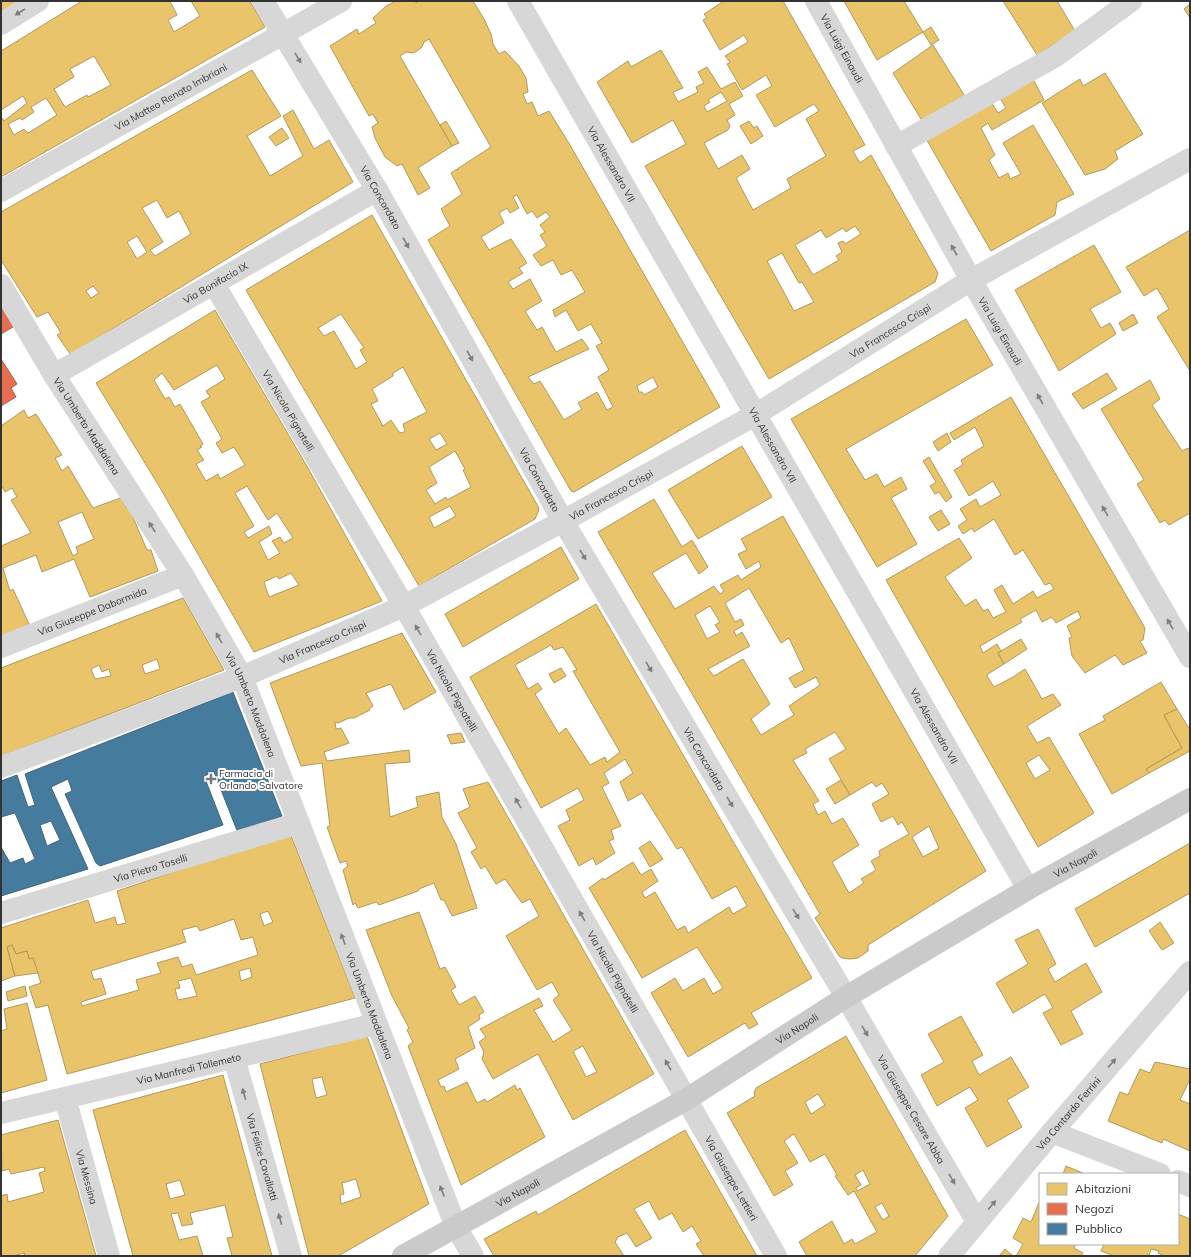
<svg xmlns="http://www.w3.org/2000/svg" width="1191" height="1257" font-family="Mulish,sans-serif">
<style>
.homes{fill:#e9c46a;stroke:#b2985a;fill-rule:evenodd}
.shops{fill:#e76f51;stroke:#b15d48}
.public{fill:#457b9d;stroke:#40657d;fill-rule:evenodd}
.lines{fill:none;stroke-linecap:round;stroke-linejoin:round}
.minor{stroke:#d7d7d7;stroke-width:22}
.major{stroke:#cacaca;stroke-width:22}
.oneway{fill:#7d7d7d}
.poi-dot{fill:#7a7a7a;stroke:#fff;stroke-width:1.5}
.labels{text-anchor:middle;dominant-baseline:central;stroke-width:4;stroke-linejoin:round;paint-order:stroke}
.street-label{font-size:10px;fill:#333;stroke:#fff}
.poi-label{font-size:10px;fill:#333;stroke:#fff;text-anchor:start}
</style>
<rect width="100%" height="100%" fill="#fff"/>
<g class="homes">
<polygon points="1,1 19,1 1,12"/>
<path d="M 82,1 L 170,1 L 177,15 L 168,20 L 174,32 L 200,16 L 191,1 L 250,1 L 265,27 L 1,177 L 1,119 L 2,118 L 4,121 L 27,103 L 23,96 L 1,110 L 1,51 ZM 94,56 L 111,85 L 88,97 L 87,95 L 65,107 L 54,89 L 74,77 L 70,69 ZM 46,98 L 57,115 L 28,133 L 24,129 L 14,135 L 8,124 L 20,118 L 22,120 L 34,112 L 31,107 Z"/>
<path d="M 396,1 L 415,1 L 416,3 L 418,1 L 473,1 L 484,19 L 491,34 L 493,44 L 499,54 L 505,51 L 519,66 L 526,78 L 528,92 L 523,94 L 527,104 L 532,102 L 538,116 L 549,111 L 570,145 L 720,407 L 574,492 L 571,491 L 428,240 L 450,226 L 441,209 L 462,194 L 451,173 L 491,147 L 429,39 L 424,42 L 422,47 L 417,51 L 413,53 L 406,52 L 400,56 L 452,146 L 418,168 L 430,188 L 418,195 L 402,164 L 397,166 L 385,157 L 375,138 L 372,127 L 378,123 L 373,114 L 369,116 L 330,46 L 357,29 L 359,34 L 376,23 L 373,18 L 386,6 ZM 517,195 L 527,214 L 532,211 L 537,218 L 546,212 L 550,217 L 540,225 L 545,232 L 540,235 L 547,246 L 533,255 L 541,266 L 553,260 L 561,275 L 572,270 L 585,292 L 553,310 L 555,317 L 566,310 L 578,331 L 591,324 L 602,343 L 596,346 L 609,370 L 598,377 L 613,407 L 607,410 L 597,392 L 578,403 L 582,409 L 564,420 L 540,381 L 534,384 L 528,377 L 589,349 L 582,339 L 556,352 L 542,327 L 537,330 L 525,311 L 542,301 L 530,279 L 513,289 L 508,282 L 523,273 L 519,268 L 527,263 L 511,239 L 489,250 L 481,237 L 504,223 L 499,213 L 507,208 L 510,213 L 519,208 L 513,197 ZM 653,377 L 658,387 L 644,395 L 642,392 L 639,392 L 637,386 Z"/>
<path d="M 724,1 L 783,1 L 865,145 L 853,151 L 860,163 L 871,155 L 938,273 L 935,282 L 769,379 L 645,166 L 686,144 L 673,120 L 632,143 L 597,82 L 628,61 L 631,67 L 661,50 L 683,88 L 673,92 L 678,102 L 698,92 L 696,87 L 704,83 L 698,72 L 707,67 L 721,89 L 735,82 L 743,96 L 729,104 L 735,115 L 727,120 L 730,126 L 728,130 L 704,143 L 718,169 L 742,155 L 750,169 L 736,178 L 753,210 L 791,188 L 787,179 L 826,156 L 806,119 L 819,111 L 814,104 L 775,127 L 756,95 L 772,86 L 766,75 L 742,90 L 727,64 L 730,62 L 725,56 L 748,42 L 744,35 L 720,50 L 703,20 L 707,18 L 704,14 ZM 721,92 L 727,101 L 707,112 L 704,106 L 710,102 L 708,100 ZM 855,226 L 861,234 L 845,244 L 843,241 L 838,243 L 842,252 L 836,256 L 839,260 L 813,275 L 795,245 L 821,230 L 826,238 L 843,228 L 846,232 ZM 782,253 L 799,283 L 802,282 L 814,302 L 794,311 L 767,261 Z"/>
<polygon points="844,1 904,1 923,32 877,60"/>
<polygon points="1003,1 1057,1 1075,31 1037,55"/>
<polygon points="1190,4 1190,18 1184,9"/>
<polygon points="931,27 939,40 931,45 923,32"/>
<polygon points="933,45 966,98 924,124 893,73"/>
<path d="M 252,70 L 281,116 L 247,136 L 270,176 L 303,156 L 283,116 L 293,110 L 314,149 L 329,140 L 353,182 L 86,345 L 73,358 L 57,335 L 61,333 L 48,312 L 37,317 L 1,260 L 1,212 ZM 157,200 L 167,218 L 179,211 L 191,234 L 155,256 L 150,250 L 163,242 L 142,208 ZM 137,236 L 147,252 L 137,259 L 127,242 ZM 93,286 L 99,293 L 91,298 L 86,291 Z"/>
<polygon points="1105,73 1143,134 1115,151 1118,159 1105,169 1085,175 1042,103 1080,79 1083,86"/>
<polygon points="1032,77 1044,100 992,130 988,123 981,128 995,155 989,160 999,178 1008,173 1010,179 1021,174 1003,143 1033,125 1074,194 1057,202 1055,215 991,251 925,137 990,100 998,113 1006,108 998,95"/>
<polygon points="446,121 459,143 452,146 440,125"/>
<polygon points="749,121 754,128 757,126 763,136 751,144 740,126"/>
<polygon points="282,128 289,138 276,146 269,137"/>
<path d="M 372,215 L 539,508 L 538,512 L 535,519 L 419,586 L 246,290 ZM 341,314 L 364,348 L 360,350 L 367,362 L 356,369 L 334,331 L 324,336 L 318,328 ZM 403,367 L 427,412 L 403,424 L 405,431 L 402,433 L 399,432 L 391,420 L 383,426 L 371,404 L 378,401 L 372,389 L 393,376 L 393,373 ZM 440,433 L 447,444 L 436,450 L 429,439 ZM 455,451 L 465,469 L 463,470 L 471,487 L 447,500 L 446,497 L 435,504 L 426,490 L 437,483 L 429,467 ZM 450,506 L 456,516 L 434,528 L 429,517 Z"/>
<polygon points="1190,230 1190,371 1157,317 1169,309 1157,288 1144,296 1126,267"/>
<polygon points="1094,245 1121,292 1090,309 1101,328 1110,323 1116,334 1059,371 1015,290"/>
<path d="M 215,310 L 308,468 L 382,601 L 254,652 L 159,486 L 96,383 ZM 217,365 L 225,379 L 206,391 L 210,397 L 201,402 L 222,439 L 216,443 L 222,453 L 234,447 L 245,465 L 220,479 L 218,474 L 206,481 L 196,464 L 204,460 L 197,450 L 202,447 L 200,446 L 203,444 L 180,404 L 175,407 L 169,397 L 165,399 L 154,380 L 162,373 L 174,390 ZM 247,486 L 268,520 L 277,513 L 293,538 L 284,543 L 280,537 L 272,541 L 280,553 L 268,560 L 259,542 L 272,534 L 269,526 L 248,538 L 244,532 L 254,526 L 235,493 ZM 291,573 L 299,585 L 269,597 L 264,582 L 277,576 L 279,579 Z"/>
<polygon points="1133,314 1138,323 1123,331 1119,323"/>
<polygon points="966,319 993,365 846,449 865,480 877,474 884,487 901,477 907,489 891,498 917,544 877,567 791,419"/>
<polygon points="1107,373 1117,389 1083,409 1072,394"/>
<polygon points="1150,380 1160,399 1152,405 1182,451 1188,448 1190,451 1190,513 1169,525 1165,520 1160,523 1137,484 1144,480 1101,409"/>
<path d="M 1011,397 L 1145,628 L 1143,640 L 1140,641 L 1147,653 L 1123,665 L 1115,655 L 1085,673 L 1072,656 L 1069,638 L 1072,637 L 1067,626 L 1081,618 L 1078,611 L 1056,623 L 1052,617 L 1042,622 L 1036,610 L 1020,619 L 1022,622 L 980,646 L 983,653 L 997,644 L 1001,651 L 998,653 L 1004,664 L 988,674 L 987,676 L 994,687 L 1013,677 L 1025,669 L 1042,699 L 1053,694 L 1061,705 L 1027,726 L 1037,743 L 1049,737 L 1094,813 L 1038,847 L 886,580 L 959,538 L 972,558 L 945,577 L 965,606 L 976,599 L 983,611 L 988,609 L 993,618 L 1006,612 L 994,590 L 1002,585 L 1013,604 L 1033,591 L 1037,598 L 1054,589 L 1050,583 L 1045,585 L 1023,550 L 1015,555 L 994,519 L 974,532 L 972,528 L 963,534 L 958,526 L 967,520 L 960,509 L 976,499 L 980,507 L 1001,495 L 993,481 L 969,496 L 954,470 L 963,465 L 961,460 L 984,446 L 975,427 L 954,440 L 950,433 ZM 1039,755 L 1050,770 L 1035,779 L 1026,763 Z"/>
<path d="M 24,410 L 28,418 L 36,414 L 62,455 L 55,458 L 62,471 L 68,466 L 93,508 L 123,497 L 126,508 L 129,508 L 147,550 L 151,550 L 158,571 L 90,597 L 74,559 L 42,572 L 36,555 L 3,568 L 10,591 L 13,589 L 29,624 L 1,641 L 1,546 L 31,533 L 11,500 L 17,497 L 12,488 L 5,492 L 1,485 L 1,426 ZM 82,512 L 94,539 L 76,547 L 78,553 L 73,556 L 58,522 Z"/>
<polygon points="947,433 951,442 938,451 933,442"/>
<polygon points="742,446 772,497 698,539 668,490"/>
<polygon points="929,457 952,497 946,502 939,492 935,494 930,486 936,482 923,461"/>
<path d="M 654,499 L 682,547 L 692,540 L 708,567 L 699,574 L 686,553 L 652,573 L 675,609 L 714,586 L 720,594 L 724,591 L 720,585 L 738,575 L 741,580 L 761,567 L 759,561 L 746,569 L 738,554 L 747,550 L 741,539 L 783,516 L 986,871 L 868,945 L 868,951 L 858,958 L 850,959 L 842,958 L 839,956 L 815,918 L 820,914 L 598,532 ZM 749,588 L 781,643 L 789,638 L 804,670 L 789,678 L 795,688 L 816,677 L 820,685 L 789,706 L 794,715 L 761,735 L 751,719 L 770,704 L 743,659 L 714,676 L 708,669 L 750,646 L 742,632 L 736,636 L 734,631 L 744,625 L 741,619 L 735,622 L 725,603 ZM 710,606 L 720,622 L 715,625 L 720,632 L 707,639 L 695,615 ZM 835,732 L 846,749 L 829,759 L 850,795 L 872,782 L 876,787 L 882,783 L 889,794 L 872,804 L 881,822 L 893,816 L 898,825 L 902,822 L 909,834 L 879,851 L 880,856 L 871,861 L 876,870 L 861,879 L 864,883 L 849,893 L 832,862 L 859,845 L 843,818 L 832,824 L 825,811 L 818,815 L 813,804 L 819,801 L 793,760 L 807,753 L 805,749 ZM 929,826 L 939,848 L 923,857 L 912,837 Z"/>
<polygon points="941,510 950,524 938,531 929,517"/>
<polygon points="561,547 579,579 463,647 445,614"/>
<path d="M 183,598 L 224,670 L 1,756 L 1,668 ZM 157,659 L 160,669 L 145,674 L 142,665 ZM 99,665 L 102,672 L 109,669 L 111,676 L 95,679 L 91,669 Z"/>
<path d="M 596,604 L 812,978 L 751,1013 L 758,1024 L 749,1029 L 745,1023 L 688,1057 L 651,993 L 675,978 L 683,991 L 704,978 L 713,994 L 723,988 L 697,947 L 642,978 L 589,888 L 603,878 L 604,880 L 633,862 L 641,875 L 651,869 L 658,881 L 642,892 L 645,898 L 655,892 L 677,930 L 685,926 L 688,933 L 729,907 L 733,914 L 747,906 L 736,886 L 712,899 L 682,847 L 677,849 L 642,793 L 628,801 L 620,782 L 633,773 L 625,759 L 604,773 L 609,783 L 602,787 L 621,826 L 611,830 L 614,839 L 609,841 L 615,853 L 596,865 L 593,858 L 579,866 L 558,826 L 570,820 L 566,810 L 584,800 L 578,788 L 541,808 L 470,677 ZM 551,645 L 554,650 L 563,647 L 577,670 L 573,671 L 620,752 L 607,762 L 605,757 L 590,765 L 566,728 L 559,734 L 535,694 L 542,689 L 538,683 L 528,689 L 515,665 Z"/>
<polygon points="402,633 436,692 404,710 391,684 366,693 373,706 369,709 370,710 354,718 349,718 338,723 335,722 336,729 341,728 349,743 324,752 327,761 409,750 410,762 385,764 390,817 418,807 416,797 439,792 442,817 456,844 477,908 452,916 444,900 441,900 434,883 419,889 418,891 379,905 376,902 358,908 355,903 353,905 343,870 348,866 346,861 340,863 327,827 330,826 322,763 301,766 270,683"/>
<polygon points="1021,639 1027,649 1004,664 998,653"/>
<polygon points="561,668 566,676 554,683 549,674"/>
<polygon points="1161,682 1177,709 1164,715 1182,748 1146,769 1149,773 1112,794 1079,734 1105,720 1103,716"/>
<polygon points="1177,709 1190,730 1190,751 1149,773 1146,769 1182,748 1164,715"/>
<polygon points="461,733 465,742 451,744 447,735"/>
<polygon points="841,780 850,795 835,804 826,789"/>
<path d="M 488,782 L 654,1074 L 573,1120 L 538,1054 L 493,1079 L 482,1059 L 484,1052 L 479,1042 L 486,1037 L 480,1029 L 539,998 L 543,1006 L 534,1010 L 553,1042 L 572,1030 L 553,1000 L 559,995 L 552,982 L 537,990 L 506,936 L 539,916 L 530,899 L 522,903 L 505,879 L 496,884 L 485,866 L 481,869 L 471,852 L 477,848 L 458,813 L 470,807 L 463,789 ZM 583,1046 L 597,1072 L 586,1077 L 573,1051 Z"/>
<path d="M 290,833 L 355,998 L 67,1074 L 48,1005 L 36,1008 L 29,987 L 41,983 L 33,958 L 29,959 L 27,951 L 16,954 L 12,945 L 7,947 L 15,976 L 1,981 L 1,928 L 88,900 L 95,923 L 115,917 L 117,925 L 126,923 L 117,891 ZM 268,911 L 273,922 L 264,926 L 260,914 ZM 234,919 L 241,940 L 253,937 L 258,955 L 196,975 L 192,964 L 182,967 L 178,957 L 157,963 L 161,973 L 136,980 L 139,990 L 82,1006 L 81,1002 L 106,994 L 101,978 L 94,980 L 91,971 L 186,942 L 182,930 L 197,926 L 200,931 ZM 250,968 L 252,977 L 241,981 L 239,971 ZM 191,978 L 197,996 L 178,1000 L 175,989 L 180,988 L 178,981 Z"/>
<polygon points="650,841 663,859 650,867 639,848"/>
<polygon points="1190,843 1190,893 1095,947 1075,909"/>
<polygon points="419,912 440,969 445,967 456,987 451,990 459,1005 475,996 484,1012 479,1015 480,1019 468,1027 475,1048 455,1059 459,1069 438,1080 441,1087 444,1086 446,1092 467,1082 477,1103 485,1099 487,1102 515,1085 517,1090 520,1088 545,1137 461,1185 408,1046 413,1042 407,1030 409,1028 392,996 366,930"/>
<polygon points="1160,922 1174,943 1162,950 1149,931"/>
<polygon points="1038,929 1056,964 1048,969 1055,982 1086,963 1102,992 1071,1011 1083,1034 1061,1045 1043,1013 1053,1008 1045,994 1013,1013 996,983 1028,964 1015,940"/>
<polygon points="12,945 16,954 27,951 29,959 33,958 38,973 15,976 7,947"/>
<polygon points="25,986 27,996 8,1001 6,992"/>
<polygon points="27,1003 47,1080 1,1093 1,1031 7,1029 4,1009"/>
<polygon points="961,1016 983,1055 972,1061 979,1075 1011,1057 1029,1087 1007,1100 1022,1127 987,1147 965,1108 978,1100 970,1087 937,1106 921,1075 944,1062 928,1034"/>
<path d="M 367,1036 L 429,1204 L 338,1256 L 309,1256 L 260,1064 ZM 322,1077 L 327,1095 L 316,1098 L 312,1079 ZM 356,1179 L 361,1197 L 341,1204 L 340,1195 L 344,1194 L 342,1183 Z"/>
<path d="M 846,1036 L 948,1216 L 915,1256 L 807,1256 L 799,1242 L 832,1221 L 844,1244 L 852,1239 L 855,1244 L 877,1232 L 854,1191 L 848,1195 L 835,1176 L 837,1175 L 825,1154 L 810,1162 L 794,1134 L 784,1141 L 798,1163 L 785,1171 L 793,1185 L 774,1196 L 727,1113 L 755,1096 L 754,1093 L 756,1088 ZM 818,1094 L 825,1105 L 811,1114 L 805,1102 ZM 863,1170 L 870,1184 L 857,1191 L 856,1188 L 861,1185 L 855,1175 ZM 882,1203 L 889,1216 L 883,1220 L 875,1207 Z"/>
<polygon points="1155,1062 1190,1069 1190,1079 1180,1100 1190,1104 1190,1151 1163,1139 1162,1143 1108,1121 1120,1092 1128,1095 1140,1069 1150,1073"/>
<path d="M 223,1075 L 272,1256 L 232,1256 L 227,1238 L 233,1237 L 225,1205 L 190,1213 L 193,1224 L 182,1226 L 178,1213 L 171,1214 L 179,1240 L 197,1236 L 203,1256 L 133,1256 L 93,1110 ZM 180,1180 L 185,1195 L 170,1199 L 166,1184 Z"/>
<polygon points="58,1120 96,1256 25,1256 24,1253 13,1256 1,1256 1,1196 7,1194 8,1202 44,1192 39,1173 45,1171 44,1167 11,1174 9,1169 2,1171 1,1135"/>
<polygon points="685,1130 757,1256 704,1256 696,1244 701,1241 692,1226 683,1232 672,1213 659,1220 649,1201 634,1209 652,1238 636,1247 627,1233 618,1237 615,1242 624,1256 494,1256 484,1239 536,1211 538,1215"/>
<polygon points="1066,1166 1085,1174 1063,1174"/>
<polygon points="1040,1200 1040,1244 1076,1244 1074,1248 1083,1253 1081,1256 1016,1256 1023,1244 1013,1238 1023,1218 1031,1222"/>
<polygon points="1178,1214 1190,1219 1190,1256 1164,1256 1158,1253 1159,1251 1151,1249 1149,1256 1114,1256 1101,1251 1104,1244 1178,1244"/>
<polygon points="1005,1249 1013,1256 999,1256"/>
</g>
<g class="shops">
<polygon points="1,306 13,327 1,334"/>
<polygon points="1,359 17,384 11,388 16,397 1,406"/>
</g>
<path class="public" d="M 233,692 L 282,816 L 238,833 L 214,772 L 204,776 L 223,825 L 100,866 L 96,863 L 65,794 L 72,791 L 68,779 L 51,787 L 88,869 L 1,896 L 1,847 L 10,863 L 23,858 L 25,864 L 35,859 L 15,813 L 1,817 L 1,781 L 17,775 L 28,807 L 35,805 L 25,774 ZM 51,821 L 60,840 L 47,846 L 40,825 Z"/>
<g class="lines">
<g class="minor">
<path id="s1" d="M 263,1 L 377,190 L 563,521 L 846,997 L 977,1222"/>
<path id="s2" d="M 518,1 L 1028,889"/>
<path id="s3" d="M 816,1 L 971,280 L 1190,657"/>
<polyline points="1,24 38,1"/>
<polyline points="896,146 1056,56 1131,1"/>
<path id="s4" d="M 1,191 L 283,34 L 341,1"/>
<path id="s5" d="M 214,284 L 404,606 L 776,1256"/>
<path id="s6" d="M 1,285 L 54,375 L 183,575 L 242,677 L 456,1227 L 473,1256"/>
<path id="s7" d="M 54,375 L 377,190"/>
<path id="s8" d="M 1,647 L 183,575"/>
<path id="s9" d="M 1,767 L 242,677 L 404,606 L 563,521 L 755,415 L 971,280 L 1190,159"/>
<path id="s10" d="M 1,913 L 299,823"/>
<path id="s11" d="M 234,1058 L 291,1256"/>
<path id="s12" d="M 65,1098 L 109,1256"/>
<path id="s13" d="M 1,1113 L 376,1024"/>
<polyline points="1052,1132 1160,1174"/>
<polyline points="1178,1181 1190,1186"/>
<path id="s14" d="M 949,1256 L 1052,1132 L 1190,972"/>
</g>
<path class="major" id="s15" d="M 403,1256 L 687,1099 L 846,997 L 1028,889 L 1190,799"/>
</g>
<defs><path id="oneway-solid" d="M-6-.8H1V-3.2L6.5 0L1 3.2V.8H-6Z"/></defs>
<g class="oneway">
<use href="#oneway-solid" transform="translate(20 12) rotate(148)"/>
<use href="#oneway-solid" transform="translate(298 58) rotate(59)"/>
<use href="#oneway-solid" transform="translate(406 243) rotate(61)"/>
<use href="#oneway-solid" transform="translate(954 250) rotate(-119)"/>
<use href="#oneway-solid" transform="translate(470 356) rotate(61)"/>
<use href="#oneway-solid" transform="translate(1040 399) rotate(-120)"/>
<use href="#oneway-solid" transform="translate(1105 511) rotate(-120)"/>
<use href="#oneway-solid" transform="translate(152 527) rotate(-123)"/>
<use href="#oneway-solid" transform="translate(583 555) rotate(59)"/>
<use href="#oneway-solid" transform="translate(1170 624) rotate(-120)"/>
<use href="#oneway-solid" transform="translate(418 630) rotate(-120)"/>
<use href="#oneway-solid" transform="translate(219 638) rotate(-120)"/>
<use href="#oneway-solid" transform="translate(649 667) rotate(59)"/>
<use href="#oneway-solid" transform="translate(730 802) rotate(59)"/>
<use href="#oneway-solid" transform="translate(518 803) rotate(-120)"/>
<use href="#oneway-solid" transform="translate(796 914) rotate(59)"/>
<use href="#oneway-solid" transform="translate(582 916) rotate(-120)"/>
<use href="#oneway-solid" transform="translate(343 939) rotate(-111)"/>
<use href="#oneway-solid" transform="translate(865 1031) rotate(60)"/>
<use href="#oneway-solid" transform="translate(1112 1063) rotate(-49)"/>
<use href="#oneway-solid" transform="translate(668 1065) rotate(-120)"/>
<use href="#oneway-solid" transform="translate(244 1094) rotate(-106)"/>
<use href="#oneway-solid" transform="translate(952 1179) rotate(60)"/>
<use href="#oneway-solid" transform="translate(442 1191) rotate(-111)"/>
<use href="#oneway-solid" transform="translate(992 1205) rotate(-50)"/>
<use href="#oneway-solid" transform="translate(280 1219) rotate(-106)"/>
</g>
<path class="poi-dot" d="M209 773h4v4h4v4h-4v4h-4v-4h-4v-4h4z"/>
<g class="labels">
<g class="street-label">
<text stroke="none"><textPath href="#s3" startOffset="54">Via Luigi Einaudi</textPath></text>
<text stroke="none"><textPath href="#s4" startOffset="194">Via Matteo Renato Imbriani</textPath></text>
<text stroke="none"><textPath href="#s2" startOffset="188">Via Alessandro VII</textPath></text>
<text stroke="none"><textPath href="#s1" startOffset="229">Via Concordato</textPath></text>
<text stroke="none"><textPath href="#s7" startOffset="186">Via Bonifacio IX</textPath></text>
<text stroke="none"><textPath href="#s9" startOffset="993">Via Francesco Crispi</textPath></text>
<text stroke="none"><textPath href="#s3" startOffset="378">Via Luigi Einaudi</textPath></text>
<text stroke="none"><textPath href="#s5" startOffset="147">Via Nicola Pignatelli</textPath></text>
<text stroke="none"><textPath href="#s6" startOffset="165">Via Umberto Maddalena</textPath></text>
<text stroke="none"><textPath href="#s2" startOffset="512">Via Alessandro VII</textPath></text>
<text stroke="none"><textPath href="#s1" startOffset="553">Via Concordato</textPath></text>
<text stroke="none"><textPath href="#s9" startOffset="669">Via Francesco Crispi</textPath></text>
<text stroke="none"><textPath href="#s8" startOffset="98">Via Giuseppe Dabormida</textPath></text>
<text stroke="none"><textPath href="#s9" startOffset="345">Via Francesco Crispi</textPath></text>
<text stroke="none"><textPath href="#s5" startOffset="471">Via Nicola Pignatelli</textPath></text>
<text stroke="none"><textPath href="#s6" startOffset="489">Via Umberto Maddalena</textPath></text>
<text stroke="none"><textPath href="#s2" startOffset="836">Via Alessandro VII</textPath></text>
<text stroke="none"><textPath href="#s1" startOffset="877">Via Concordato</textPath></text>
<text stroke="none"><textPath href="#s15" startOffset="779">Via Napoli</textPath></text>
<text stroke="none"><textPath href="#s10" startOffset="156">Via Pietro Toselli</textPath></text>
<text stroke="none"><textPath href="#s5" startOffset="795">Via Nicola Pignatelli</textPath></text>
<text stroke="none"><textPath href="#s6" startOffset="813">Via Umberto Maddalena</textPath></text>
<text stroke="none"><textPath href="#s15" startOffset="455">Via Napoli</textPath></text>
<text stroke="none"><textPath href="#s13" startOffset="193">Via Manfredi Tollemeto</textPath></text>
<text stroke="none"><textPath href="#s1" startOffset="1284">Via Giuseppe Cesare Abba</textPath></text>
<text stroke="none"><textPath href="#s14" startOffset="186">Via Contardo Ferrini</textPath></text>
<text stroke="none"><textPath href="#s11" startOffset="103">Via Felice Cavallotti</textPath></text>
<text stroke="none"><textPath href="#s12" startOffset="82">Via Messina</textPath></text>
<text stroke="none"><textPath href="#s5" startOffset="1033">Via Giuseppe Lettieri</textPath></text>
<text stroke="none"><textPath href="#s15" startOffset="131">Via Napoli</textPath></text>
</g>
<g class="poi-label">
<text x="219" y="773">Farmacia di<tspan x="219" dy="12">Orlando Salvatore</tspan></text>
</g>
</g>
<rect width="1191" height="1257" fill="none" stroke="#333333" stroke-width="4"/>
<rect x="1039" y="1173" width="140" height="72" fill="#ffffff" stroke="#adadad"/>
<rect x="1047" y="1183" width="20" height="12" fill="#e9c46a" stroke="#adadad"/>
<text x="1075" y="1193" font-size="12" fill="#333333">Abitazioni</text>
<rect x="1047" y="1203" width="20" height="12" fill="#e76f51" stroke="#adadad"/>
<text x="1075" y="1213" font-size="12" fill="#333333">Negozi</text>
<rect x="1047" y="1223" width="20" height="12" fill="#457b9d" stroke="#adadad"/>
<text x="1075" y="1233" font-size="12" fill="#333333">Pubblico</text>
</svg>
